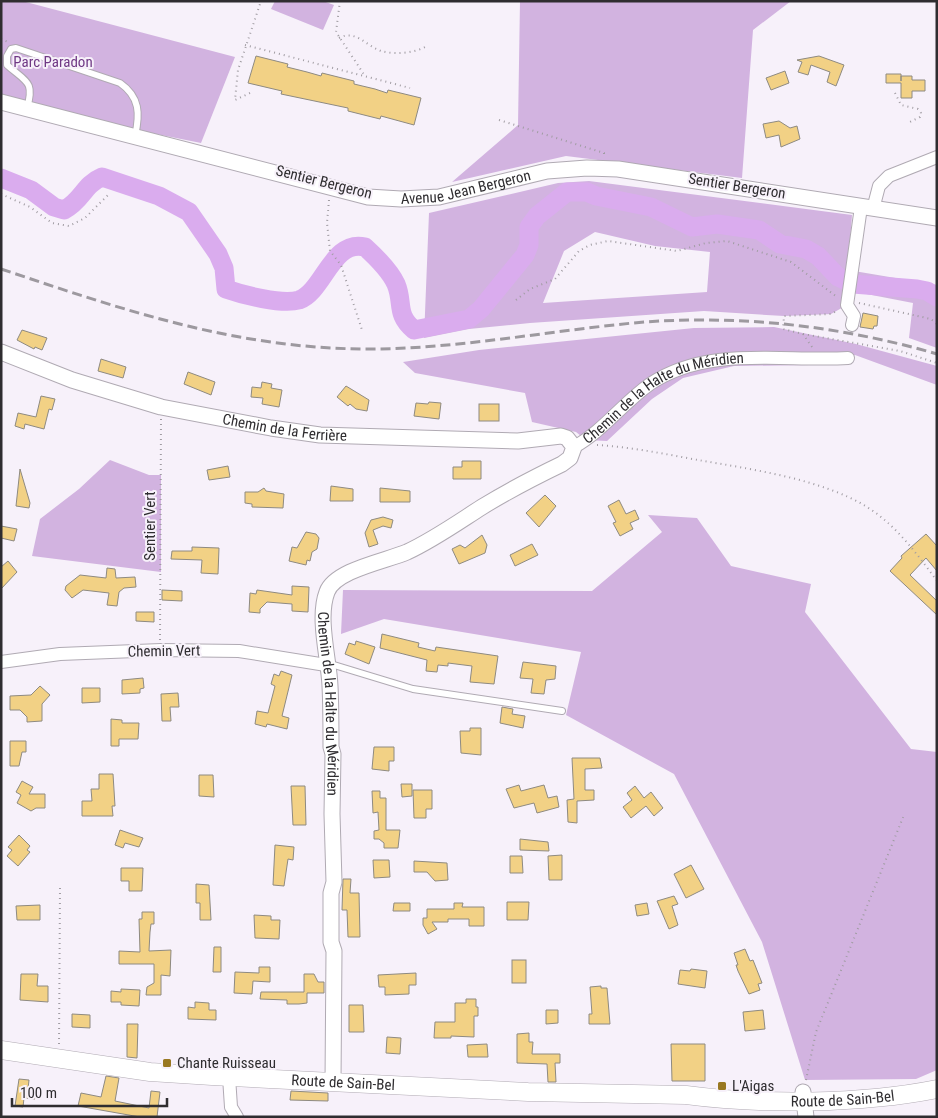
<svg xmlns="http://www.w3.org/2000/svg" width="938" height="1118" font-family="'Roboto Condensed',sans-serif">
<style>
.green{fill:#d2b3e0;fill-rule:evenodd}
.lines{fill:none;stroke-linecap:round;stroke-linejoin:round}
.river{stroke:#daacee;stroke-width:19}
.building{fill:#f2d185;stroke:#8e8a81}
.service-casing{stroke:#b0aab3;stroke-width:8}
.minor-casing{stroke:#b0aab3;stroke-width:14}
.tertiary-casing{stroke:#b0aab3;stroke-width:17}
.secondary-casing{stroke:#b0aab3;stroke-width:19}
.path{stroke:#a09ca2;stroke-width:2;stroke-dasharray:1 4;stroke-linecap:butt}
.service{stroke:#fff;stroke-width:6}
.minor{stroke:#fff;stroke-width:12}
.tertiary{stroke:#fff;stroke-width:15}
.secondary{stroke:#fff;stroke-width:18}
.rail{stroke:#9d999f;stroke-width:3;stroke-dasharray:10 5;stroke-linecap:butt}
.poi-dot{fill:#997821;stroke:#f7f1fa;stroke-width:2}
.labels{text-anchor:middle;dominant-baseline:central;stroke-width:4;stroke-linejoin:round;paint-order:stroke}
.park-label{font-size:15px;fill:#6f3884;stroke:#f7f1fa}
.street-label{font-size:15px;fill:#2f2d30;stroke:#f7f1fa}
.poi-label{font-size:15px;fill:#2f2d30;stroke:#f7f1fa;text-anchor:start}
</style>
<rect width="100%" height="100%" fill="#f7f1fa"/>
<g class="green">
<polygon points="1,1 22,1 235,57 201,143 27,108 1,99"/>
<polygon points="275,1 323,1 334,5 323,30 271,9"/>
<polygon points="520,1 791,1 753,30 742,178 566,156 452,182 518,125"/>
<path d="M 589,181 L 852,215 L 848,270 L 937,285 L 937,348 L 909,338 L 913,303 L 851,291 L 847,305 L 831,314 L 784,316 L 704,311 L 530,323 L 469,329 L 424,338 L 429,213 L 558,183 ZM 595,232 L 655,246 L 710,252 L 707,292 L 543,303 L 564,251 Z"/>
<polygon points="774,327 856,344 937,366 937,385 855,355 810,365 734,366 683,378 652,399 607,441 586,440 576,432 532,422 525,393 415,373 403,362 479,350 694,328"/>
<polygon points="110,460 149,475 161,475 161,572 32,556 40,519 79,489"/>
<polygon points="648,515 697,518 731,566 811,584 805,612 911,749 937,752 937,1070 916,1079 805,1080 762,942 674,774 566,715 581,652 384,619 341,634 343,590 592,591 662,532"/>
</g>
<g class="lines">
<path class="river" d="M 1,178 L 31,190 L 54,207 L 64,210 C 83,200 83,185 102,177 L 159,196 L 189,212 L 218,254 L 224,268 L 226,289 C 243,295 282,305 299,300 C 324,291 332,239 365,247 C 376,257 390,271 396,284 C 404,303 395,314 414,330 L 469,319 L 481,309 L 525,255 L 529,245 L 529,227 L 537,216 L 567,192 L 587,192 L 596,196 L 651,207 L 692,227 L 717,224 L 759,230 L 780,244 L 806,249 L 818,256 L 838,277 L 853,284 L 917,289 L 927,291 L 937,297"/>
</g>
<g class="building">
<polygon points="256,56 288,64 287,67 307,72 321,76 322,73 354,81 354,84 375,89 387,93 388,90 421,98 414,125 381,116 380,119 348,111 348,108 281,94 282,91 248,83"/>
<polygon points="819,56 844,65 836,86 827,82 830,72 811,65 808,75 798,72 802,62 797,60"/>
<polygon points="785,71 789,83 771,90 766,78"/>
<polygon points="886,74 901,74 901,81 901,76 912,76 912,80 925,80 925,91 912,91 912,98 901,98 901,83 886,83"/>
<polygon points="779,121 790,128 797,126 800,139 781,147 779,135 766,138 763,124"/>
<polygon points="863,313 878,316 877,326 874,326 873,329 860,327"/>
<polygon points="22,330 47,338 42,350 35,347 34,349 17,340"/>
<polygon points="101,359 126,367 123,378 98,371"/>
<polygon points="188,372 215,382 211,395 184,384"/>
<polygon points="262,382 272,384 271,388 282,390 279,407 262,404 263,398 251,397 252,387 261,388"/>
<polygon points="346,386 369,400 367,411 356,409 350,404 348,406 337,397"/>
<polygon points="41,396 55,399 52,410 49,409 44,429 25,424 24,429 15,426 18,413 36,417"/>
<polygon points="429,402 441,403 439,419 414,416 416,403 428,404"/>
<rect x="479" y="404" width="20" height="17"/>
<polygon points="462,461 481,461 481,479 453,479 453,467 462,467"/>
<polygon points="228,466 230,477 209,480 207,470"/>
<polygon points="20,469 30,503 29,508 16,506"/>
<polygon points="331,486 353,489 353,501 330,501"/>
<polygon points="264,488 266,491 284,494 283,508 252,507 252,504 245,503 245,492 258,492"/>
<polygon points="380,488 410,491 410,502 380,502"/>
<polygon points="545,495 556,506 539,527 526,513"/>
<polygon points="619,500 626,514 635,510 639,519 630,523 633,529 620,536 613,523 616,522 608,506"/>
<polygon points="383,517 393,520 391,528 383,526 373,530 378,544 369,547 365,533 371,520"/>
<polygon points="1,526 17,529 14,541 1,538"/>
<polygon points="306,532 316,534 319,538 317,549 312,552 310,561 307,560 306,565 289,561 292,547 297,548"/>
<polygon points="926,534 937,546 937,571 926,558 910,575 937,601 937,615 890,571 902,558 901,556"/>
<polygon points="482,535 487,545 485,553 459,564 452,549 460,545 465,548"/>
<polygon points="532,544 538,555 515,566 510,555"/>
<polygon points="192,547 219,548 218,574 201,573 202,560 171,559 172,551 192,551"/>
<polygon points="8,561 17,572 1,589 1,567"/>
<polygon points="107,568 115,569 116,578 135,577 136,587 124,588 119,592 117,606 107,605 109,593 83,590 72,598 65,590 66,586 80,575 106,578"/>
<polygon points="292,586 309,587 308,612 292,611 292,604 267,602 260,609 260,613 249,612 250,593 256,594 257,590 292,595"/>
<polygon points="162,590 182,591 182,601 162,600"/>
<polygon points="136,612 154,612 154,622 136,621"/>
<polygon points="382,634 419,643 418,647 435,651 436,647 498,656 494,684 470,682 472,666 448,663 448,666 438,665 437,672 426,671 427,660 380,648"/>
<polygon points="356,641 375,647 369,664 345,654 349,643 355,645"/>
<polygon points="523,662 556,666 555,679 546,680 544,694 531,693 533,679 520,678"/>
<polygon points="281,671 292,675 282,716 289,718 287,729 267,724 266,727 255,724 257,711 268,713 275,686 271,684 274,674 279,676"/>
<polygon points="143,678 144,688 140,689 140,693 122,694 122,680"/>
<polygon points="40,686 50,695 42,704 42,721 27,722 27,717 20,710 10,710 10,696 31,695"/>
<polygon points="82,688 100,688 100,702 82,703"/>
<polygon points="178,693 179,707 170,707 171,721 162,721 161,694"/>
<polygon points="502,707 513,709 512,714 525,716 523,728 500,723"/>
<polygon points="111,719 122,720 122,723 139,723 138,739 119,739 119,746 111,746"/>
<polygon points="470,728 481,728 481,755 461,753 460,731 470,731"/>
<polygon points="10,741 26,741 26,752 22,752 19,766 10,766"/>
<polygon points="374,747 394,747 394,761 389,761 389,771 372,769"/>
<polygon points="572,758 600,758 602,768 585,769 585,790 594,790 594,800 577,801 577,823 568,822 567,800 574,799"/>
<polygon points="99,774 113,774 115,806 112,806 113,816 82,816 82,801 92,801 91,789 99,789"/>
<polygon points="199,775 213,775 214,797 199,796"/>
<polygon points="22,781 33,787 29,794 45,794 45,808 36,808 31,811 17,803 21,795 16,792"/>
<polygon points="401,784 412,784 412,796 402,797"/>
<polygon points="519,785 521,791 544,785 548,798 557,796 559,807 537,813 534,803 514,808 506,789"/>
<polygon points="291,786 305,786 306,825 293,825"/>
<polygon points="635,786 644,798 651,792 663,808 654,816 646,806 631,818 623,807 632,800 627,793"/>
<polygon points="413,790 432,790 432,809 426,809 426,818 414,818"/>
<polygon points="372,791 380,791 380,798 386,798 386,830 400,830 398,848 384,848 384,843 379,839 374,839 374,831 379,830 378,812 373,813"/>
<polygon points="120,830 143,838 139,847 125,843 123,848 115,845"/>
<polygon points="19,835 30,846 27,850 30,852 18,866 7,856 12,850 8,847"/>
<polygon points="520,839 548,842 549,851 520,850"/>
<polygon points="275,845 294,847 293,860 288,859 284,886 273,885"/>
<polygon points="562,855 562,880 549,880 548,856"/>
<polygon points="510,856 522,856 523,873 510,873"/>
<polygon points="373,860 389,860 390,877 374,878"/>
<polygon points="414,861 447,863 448,880 435,881 427,872 414,872"/>
<polygon points="691,865 704,889 686,898 674,874"/>
<polygon points="121,868 143,868 142,891 129,891 129,881 121,881"/>
<polygon points="343,879 351,879 350,893 359,893 360,937 348,937 347,910 342,910"/>
<polygon points="196,884 209,885 211,920 200,920 200,903 196,903"/>
<polygon points="674,896 678,904 672,906 678,925 669,929 657,901"/>
<polygon points="507,902 529,902 528,920 507,920"/>
<polygon points="394,903 410,903 410,911 393,911"/>
<polygon points="454,903 463,903 462,907 484,907 484,926 469,926 469,919 448,919 448,922 432,922 437,929 428,934 423,925 423,918 427,918 427,909 454,909"/>
<polygon points="647,903 649,914 637,916 635,905"/>
<polygon points="40,905 40,920 17,920 16,906"/>
<polygon points="142,912 154,912 154,924 151,924 150,932 149,951 171,950 170,976 161,975 161,995 146,995 147,987 154,983 154,964 119,964 119,951 140,952 139,919 142,919"/>
<polygon points="254,915 271,916 271,920 280,920 279,939 255,938"/>
<polygon points="214,947 221,947 221,972 213,972"/>
<polygon points="745,949 750,961 753,960 762,983 758,984 760,990 749,994 738,971 736,965 738,965 734,953"/>
<rect x="512" y="960" width="14" height="23"/>
<polygon points="259,967 270,967 270,982 253,981 252,994 234,993 235,972 259,973"/>
<polygon points="691,969 707,971 705,988 678,984 680,970 690,971"/>
<polygon points="416,973 416,985 409,985 409,994 385,995 385,987 379,987 378,975"/>
<polygon points="21,974 38,974 37,986 48,986 48,1002 20,1000"/>
<polygon points="304,974 314,974 318,982 324,982 324,993 307,993 307,1003 299,1004 287,1004 287,1000 260,999 261,992 304,992"/>
<polygon points="601,986 601,988 607,988 610,1024 589,1024 589,1014 592,1014 590,987"/>
<polygon points="121,989 140,990 139,1006 121,1005 121,1002 111,1002 111,991 121,992"/>
<polygon points="466,999 476,999 476,1007 478,1007 478,1016 474,1016 474,1037 451,1036 451,1038 434,1038 435,1022 455,1022 455,1003 466,1003"/>
<polygon points="195,1002 209,1003 209,1010 216,1010 216,1020 188,1019 188,1007 195,1008"/>
<polygon points="349,1005 363,1005 364,1032 349,1032"/>
<polygon points="546,1010 558,1010 558,1023 546,1024"/>
<polygon points="763,1010 765,1029 745,1031 743,1012"/>
<polygon points="72,1014 90,1015 90,1028 72,1027"/>
<polygon points="127,1024 138,1024 137,1058 127,1057"/>
<polygon points="529,1033 529,1042 533,1042 532,1054 560,1054 560,1063 555,1063 556,1082 548,1082 547,1064 517,1063 517,1034"/>
<polygon points="387,1037 401,1038 400,1054 386,1053"/>
<polygon points="487,1044 488,1057 468,1057 467,1045"/>
<polygon points="671,1044 705,1044 705,1081 672,1081"/>
<polygon points="106,1076 119,1078 115,1101 149,1108 151,1091 160,1092 157,1117 140,1117 78,1106 81,1093 101,1097"/>
<polygon points="19,1079 29,1080 28,1089 36,1090 35,1099 24,1098 23,1107 15,1106"/>
<polygon points="291,1091 328,1093 328,1101 290,1100"/>
</g>
<g class="lines">
<g class="service-casing">
<g id="service">
<path d="M 27,108 C 35,81 26,82 7,65 L 7,56 L 11,49 L 16,48 L 120,83 C 140,97 140,114 135,136"/>
<polyline points="327,665 334,665 413,689 562,711"/>
</g>
</g>
<g class="minor-casing">
<g id="minor">
<polyline points="873,209 879,186 889,176 937,157"/>
<polyline points="852,325 854,316 847,305 861,207"/>
<path id="s1" d="M 574,447 C 604,430 623,403 650,384 C 708,345 783,362 848,358"/>
<polyline points="1,662 60,654 161,650 239,651 326,665"/>
<polyline points="229,1077 231,1107 237,1117"/>
</g>
</g>
<g class="tertiary-casing">
<g id="tertiary">
<path id="s2" d="M 1,102 L 368,197 L 401,199 L 439,197 L 547,171 L 587,168 L 618,169 L 937,218"/>
<path id="s3" d="M 1,352 L 72,380 L 161,407 L 271,428 L 320,435 L 518,441 L 561,436 L 567,438 L 574,447 L 570,458 L 562,464 C 535,477 508,491 482,507 C 457,523 433,540 407,552 C 386,561 335,570 327,592 C 317,618 329,659 330,686 C 331,706 331,726 331,747 L 333,754 L 332,814 L 334,882 L 331,893 L 331,942 L 334,951 L 333,1082"/>
<polyline points="803,1092 806,1117"/>
</g>
</g>
<g class="secondary-casing">
<g id="secondary">
<path id="s4" d="M 1,1050 L 150,1072 L 212,1076 L 528,1092 L 686,1095 C 762,1105 862,1104 937,1089"/>
</g>
</g>
<g class="path">
<polyline points="340,1 336,32 365,76"/>
<path d="M 339,38 C 356,29 366,46 381,51 C 395,55 415,53 427,46"/>
<polyline points="1,39 8,42"/>
<polyline points="245,45 410,88"/>
<polyline points="250,93 235,100 238,70 261,1"/>
<polyline points="895,93 901,105 918,109 921,113 920,117 910,122"/>
<polyline points="499,120 604,153 604,156"/>
<polyline points="1,194 30,207 52,223 69,226 85,218 109,194"/>
<polyline points="329,200 327,223 330,251 341,265 362,330"/>
<polyline points="516,300 530,289 555,279 579,251 590,245 608,241 677,251 706,243 727,241 791,262 837,297"/>
<polyline points="859,303 931,319 937,324"/>
<polyline points="803,334 900,351 937,363"/>
<polyline points="812,347 803,334 783,329 784,316 831,314 838,310"/>
<path d="M 597,445 C 631,447 665,454 698,460 C 750,469 822,479 867,507 C 896,525 917,554 937,581"/>
<polyline points="160,640 161,419"/>
<polyline points="59,1044 60,887"/>
<polyline points="806,1080 816,1032 904,815"/>
</g>
<use href="#service" class="service"/>
<use href="#minor" class="minor"/>
<use href="#tertiary" class="tertiary"/>
<use href="#secondary" class="secondary"/>
<path class="rail" d="M 1,269 C 124,310 236,349 368,349 C 460,349 552,330 644,322 C 743,315 841,326 937,354"/>
</g>
<g class="poi-dot">
<rect x="162" y="1058" width="10" height="10" rx="2.5"/>
<rect x="717" y="1081" width="10" height="10" rx="2.5"/>
</g>
<g class="labels">
<g class="park-label">
<text x="53" y="62">Parc Paradon</text>
</g>
<g class="street-label">
<text transform="translate(324 182) rotate(14)">Sentier Bergeron</text>
<text stroke="none"><textPath href="#s2" startOffset="478">Avenue Jean Bergeron</textPath></text>
<text transform="translate(737 186) rotate(9)">Sentier Bergeron</text>
<text stroke="none"><textPath href="#s1" startOffset="105">Chemin de la Halte du Méridien</textPath></text>
<text stroke="none"><textPath href="#s3" startOffset="295">Chemin de la Ferrière</textPath></text>
<text transform="translate(150 526) rotate(-90)">Sentier Vert</text>
<text transform="translate(164 651) rotate(-1)">Chemin Vert</text>
<text stroke="none"><textPath href="#s3" startOffset="994">Chemin de la Halte du Méridien</textPath></text>
<text stroke="none"><textPath href="#s4" startOffset="344">Route de Sain-Bel</textPath></text>
<text stroke="none"><textPath href="#s4" startOffset="844">Route de Sain-Bel</textPath></text>
</g>
<g class="poi-label">
<text x="177" y="1063">Chante Ruisseau</text>
<text x="732" y="1086">L'Aigas</text>
</g>
</g>
<rect width="938" height="1118" fill="none" stroke="#2f2d30" stroke-width="5"/>
<path d="M12 1098v8h155v-8" fill="none" stroke="#2f2d30" stroke-width="2.5"/>
<text x="20" y="1098" font-size="15" fill="#2f2d30" stroke="#f7f1fa" stroke-width="4" paint-order="stroke">100 m</text>
</svg>
